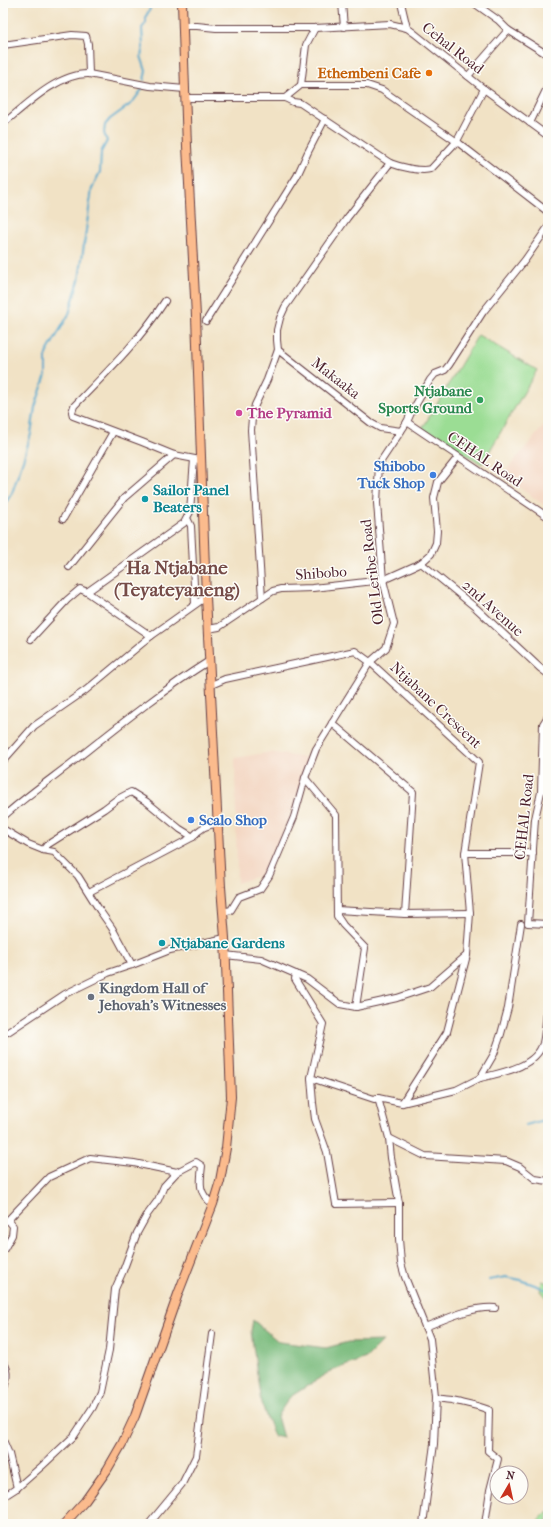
<svg xmlns="http://www.w3.org/2000/svg" width="551" height="1527" font-family="'IM FELL French Canon',serif">
<style>
.built{fill:#f3d4bf}
.green{fill:#9bdd94;stroke:#727e60}
.forest{fill:#7cbc7e;stroke:#636e54}
.lines{fill:none;stroke-linecap:round;stroke-linejoin:round}
.stream{stroke:#4fa6cc;stroke-width:2}
.minor-casing{stroke:#633c42;stroke-width:8}
.major-casing{stroke:#633c42;stroke-width:10}
.minor{stroke:#fff;stroke-width:6}
.major{stroke:#fbbb8d;stroke-width:8}
.food-dot{fill:#e8710a;stroke:#fdfcf7;stroke-width:1.5}
.leisure-dot{fill:#2e9e5b;stroke:#fdfcf7;stroke-width:1.5}
.hotel-dot{fill:#d1479c;stroke:#fdfcf7;stroke-width:1.5}
.shop-dot{fill:#3f7fe0;stroke:#fdfcf7;stroke-width:1.5}
.culture-dot{fill:#0f9aa8;stroke:#fdfcf7;stroke-width:1.5}
.worship-dot{fill:#6b7280;stroke:#fdfcf7;stroke-width:1.5}
.labels{text-anchor:middle;dominant-baseline:central;stroke-width:3;stroke-linejoin:round;paint-order:stroke}
.street-label{font-size:15px;fill:#4a1f2b;stroke:#fdfcf7}
.food-label{font-size:15px;font-weight:bold;fill:#c56008;stroke:#fdfcf7;text-anchor:end}
.leisure-label{font-size:15px;font-weight:bold;fill:#27864d;stroke:#fdfcf7;text-anchor:end}
.hotel-label{font-size:15px;font-weight:bold;fill:#b23c85;stroke:#fdfcf7;text-anchor:start}
.shop-label{font-size:15px;font-weight:bold;fill:#366cbe;stroke:#fdfcf7;text-anchor:end}
.culture-label{font-size:15px;font-weight:bold;fill:#0d838f;stroke:#fdfcf7;text-anchor:start}
.worship-label{font-size:15px;font-weight:bold;fill:#5b616d;stroke:#fdfcf7;text-anchor:start}
.district-label{font-size:19px;font-weight:bold;fill:#754b47;stroke:#fdfcf7}
</style>
<rect width="100%" height="100%" fill="#fdfcf7"/>
<filter id="ink" filterUnits="userSpaceOnUse"><feTurbulence type="fractalNoise" baseFrequency=".025" numOctaves="2"/><feDisplacementMap in="SourceGraphic" scale="8" xChannelSelector="R" yChannelSelector="G"/><feConvolveMatrix kernelMatrix="1 2 1 2 8 2 1 2 1" color-interpolation-filters="sRGB"/></filter>
<filter id="wash" filterUnits="userSpaceOnUse"><feTurbulence type="fractalNoise" baseFrequency=".012" numOctaves="4" result="noise"/><feDisplacementMap in="SourceGraphic" scale="16" xChannelSelector="R" yChannelSelector="G"/><feGaussianBlur stdDeviation="0.9" result="paint"/><feColorMatrix in="noise" values="0 0 0 0 0 0 0 0 0 0 0 0 0 0 0 0 0 1.4 0 .05"/><feComposite in="paint" operator="in"/></filter>
<g filter="url(#wash)">
<rect width="100%" height="100%" fill="#f1e2c5"/>
<g class="built">
<polygon points="548,421 548,508 502,475"/>
<polygon points="271,752 305,758 310,764 267,873 237,883 235,758"/>
</g>
<g class="green">
<polygon points="478,335 537,370 482,464 422,429"/>
<polygon points="542,1281 548,1283 548,1300 540,1291"/>
<polygon points="548,1511 548,1524 536,1524 536,1523"/>
</g>
<polygon class="forest" points="253,1320 279,1342 326,1348 348,1342 383,1341 366,1358 329,1372 290,1397 277,1416 283,1438 274,1436 261,1403 251,1331"/>
<g class="lines">
<g class="stream">
<polyline points="144,80 146,71 141,56 143,47 142,28 146,23 146,16 150,9 150,3"/>
<polyline points="3,507 12,493 24,457 31,434 35,407 46,375 46,354 69,314 79,280 92,188 100,172 101,152 107,141 104,133 105,125 110,119 132,103 143,88"/>
<polyline points="525,1125 548,1119"/>
<polyline points="489,1280 506,1277 521,1280 548,1290"/>
</g>
</g>
</g>
<g filter="url(#ink)">
<g class="lines">
<g class="minor-casing">
<g id="minor">
<polyline points="342,3 344,27"/>
<polyline points="401,3 407,28"/>
<polyline points="474,3 498,20 508,30 548,55"/>
<polyline points="183,26 197,26 216,28 315,28 390,24 407,28 414,33 484,89 548,136"/>
<polyline points="3,45 72,35 86,36 88,44 89,74"/>
<polyline points="468,76 508,30"/>
<polyline points="301,85 306,45 315,28"/>
<path d="M 185,98 L 285,98 L 293,102 L 300,103 L 390,163 C 400,167 421,172 431,169 L 457,141 L 484,89"/>
<polyline points="285,98 301,85 367,85 382,90 460,144 548,212"/>
<polyline points="530,123 548,86"/>
<path d="M 3,124 C 26,105 58,73 89,74 L 150,86 L 185,89"/>
<path d="M 165,301 C 140,340 106,373 74,406 L 72,412 L 73,416 L 142,442 L 174,455 L 200,460"/>
<polyline points="3,314 3,334"/>
<polyline points="206,321 297,176 308,152 325,119"/>
<polyline points="278,350 371,423 380,428 401,431"/>
<polyline points="407,422 548,517"/>
<polyline points="187,518 191,526 195,604"/>
<polyline points="63,519 113,432"/>
<polyline points="421,563 476,608 540,668 548,674"/>
<polyline points="69,567 124,498 174,455"/>
<polyline points="87,592 184,523 190,512 194,459"/>
<polyline points="262,598 251,430 252,418 255,405 267,380 278,350 277,340 277,330 280,318 285,307 347,218 390,163"/>
<polyline points="208,629 219,627 273,591 281,589 313,588 383,580 421,563 431,554 436,543 437,531 434,498 438,482 458,457"/>
<polyline points="31,639 67,600 80,589 87,592 151,636"/>
<polyline points="211,685 225,679 355,651 370,662 479,762 465,853 470,913 467,955 430,987 397,998 356,1007 340,1004 307,979 261,959 225,955"/>
<polyline points="548,716 543,724 541,792 535,819 528,923 548,924"/>
<polyline points="332,723 413,792 405,914"/>
<polyline points="3,761 34,726 86,690 151,636 206,597"/>
<polyline points="305,778 336,815 337,916 343,925 365,948 356,1007"/>
<path d="M 3,817 C 27,795 54,777 79,757 C 122,723 163,690 209,661"/>
<polyline points="3,829 28,844 43,850 54,852 78,876 100,911 112,928 132,965"/>
<polyline points="43,850 47,845 104,809 116,800 131,792 147,802 180,829 193,837"/>
<polyline points="465,853 533,853"/>
<path d="M 89,892 L 193,837 C 199,829 207,824 218,824"/>
<polyline points="337,910 405,914 470,913"/>
<polyline points="223,912 231,910 239,897 260,889 269,876 294,817 305,778 316,749 370,662 386,648 394,624 383,580 377,503 379,464 407,422 411,413 430,380 435,374 445,370 449,365 483,312 525,260 548,227"/>
<polyline points="296,974 295,979 323,1024 311,1078 374,1099 378,1098 402,1103 456,1090 480,1078 494,1054 501,1034 508,1008 521,924"/>
<polyline points="3,1033 8,1032 65,994 108,973 132,965 170,950 225,938"/>
<polyline points="311,1078 313,1103 315,1119 327,1152 336,1204 399,1203"/>
<path d="M 480,1078 C 501,1073 536,1067 543,1043 C 546,1030 546,1015 548,1002"/>
<polyline points="378,1098 389,1138 391,1158 399,1203 399,1239 401,1263 405,1277 430,1339 436,1397 434,1444 423,1524"/>
<polyline points="402,1103 447,1032 467,955"/>
<polyline points="389,1138 425,1156 506,1161 520,1167 535,1179 548,1181"/>
<path d="M 3,1222 L 8,1220 L 49,1177 L 90,1158 L 134,1163 L 177,1172 L 196,1162 L 202,1166 C 200,1182 198,1194 213,1204"/>
<polyline points="3,1251 12,1235 13,1226 8,1220"/>
<path d="M 425,1327 C 446,1319 472,1306 495,1308"/>
<path d="M 3,1362 C 11,1372 7,1383 3,1394"/>
<path d="M 436,1397 C 442,1400 446,1399 452,1400 C 464,1403 477,1405 489,1410 L 488,1451 L 498,1459 L 490,1490 L 485,1524"/>
<polyline points="3,1440 9,1454 17,1488"/>
<polyline points="3,1497 17,1488 42,1466 74,1436 93,1407 100,1392 109,1350 115,1289 123,1271 137,1233 147,1215 158,1200 164,1186 177,1172"/>
<polyline points="149,1524 182,1484 196,1456 212,1334"/>
</g>
</g>
<g class="major-casing">
<polyline id="major" points="64,1524 85,1501 107,1470 122,1444 135,1416 178,1294 213,1204 220,1181 226,1148 231,1097 225,938 221,887 206,597 196,316 187,146 182,3"/>
</g>
<use href="#minor" class="minor"/>
<use href="#major" class="major"/>
</g>
</g>
<circle class="food-dot" cx="429" cy="73" r="4"/>
<circle class="leisure-dot" cx="480" cy="400" r="4"/>
<circle class="hotel-dot" cx="239" cy="413" r="4"/>
<g class="shop-dot">
<circle cx="433" cy="475" r="4"/>
<circle cx="191" cy="820" r="4"/>
</g>
<g class="culture-dot">
<circle cx="145" cy="499" r="4"/>
<circle cx="162" cy="943" r="4"/>
</g>
<circle class="worship-dot" cx="91" cy="997" r="4"/>
<g class="labels">
<g class="street-label">
<text transform="translate(453 48) rotate(38)">Cehal Road</text>
<text transform="translate(336 378) rotate(38)">Makaaka</text>
<text transform="translate(485 459) rotate(34)">CEHAL Road</text>
<text transform="translate(372 572) rotate(-97)">Old Leribe Road</text>
<text transform="translate(321 573) rotate(-4)">Shibobo</text>
<text transform="translate(493 608) rotate(42)">2nd Avenue</text>
<text transform="translate(436 705) rotate(43)">Ntjabane Crescent</text>
<text transform="translate(524 817) rotate(-84)">CEHAL Road</text>
</g>
<g class="food-label">
<text x="421" y="73">Ethembeni Cafe</text>
</g>
<g class="leisure-label">
<text x="472" y="391">Ntjabane<tspan x="472" dy="17">Sports Ground</tspan></text>
</g>
<g class="hotel-label">
<text x="247" y="413">The Pyramid</text>
</g>
<g class="shop-label">
<text x="425" y="466">Shibobo<tspan x="425" dy="17">Tuck Shop</tspan></text>
<text x="199" y="820" text-anchor="start">Scalo Shop</text>
</g>
<g class="culture-label">
<text x="153" y="490">Sailor Panel<tspan x="153" dy="17">Beaters</tspan></text>
<text x="170" y="943">Ntjabane Gardens</text>
</g>
<g class="worship-label">
<text x="99" y="988">Kingdom Hall of<tspan x="99" dy="17">Jehovah's Witnesses</tspan></text>
</g>
<g class="district-label">
<text x="177" y="568">Ha Ntjabane<tspan x="177" dy="22">(Teyateyaneng)</tspan></text>
</g>
</g>
<rect width="551" height="1527" fill="none" stroke="#fdfcf7" stroke-width="16"/>
<g transform="translate(509 1485) rotate(9)"><circle r="19" fill="#fdfcf7" stroke="#b5a4a5"/>
<path d="M0-3L7 15L0 10L-7 15Z" fill="#c8321e"/>
<text y="-6" font-size="11" font-weight="bold" text-anchor="middle" fill="#4a1f2b">N</text>
</g>
</svg>
